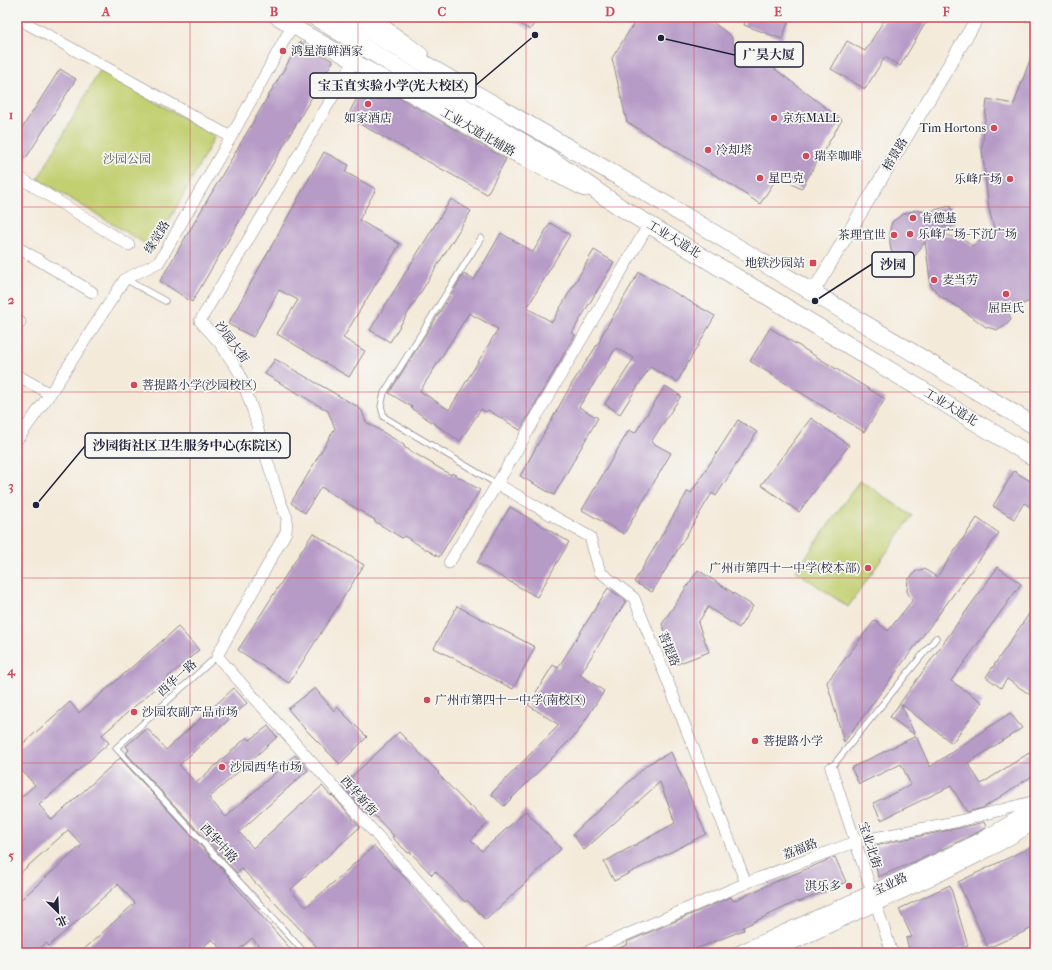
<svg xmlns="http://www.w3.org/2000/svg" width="1052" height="970" font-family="'IM FELL French Canon','Noto Serif SC',serif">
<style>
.green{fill:#c3d072;stroke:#727956}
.building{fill:#b79bc7;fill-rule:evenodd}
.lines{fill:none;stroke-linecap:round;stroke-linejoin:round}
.service-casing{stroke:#8b868a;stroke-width:7}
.minor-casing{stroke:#8b868a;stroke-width:12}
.tertiary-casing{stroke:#8b868a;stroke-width:14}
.secondary-casing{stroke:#8b868a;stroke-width:16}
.primary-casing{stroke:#8b868a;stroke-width:18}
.service{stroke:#fff;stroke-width:5.5}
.minor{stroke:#fff;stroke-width:11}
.tertiary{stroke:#fff;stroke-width:13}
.secondary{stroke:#fff;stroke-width:15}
.primary{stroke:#fff;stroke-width:17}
.grid{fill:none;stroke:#d1495b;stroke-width:1;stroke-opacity:0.55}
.poi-dot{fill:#d1495b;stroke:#f6f6f2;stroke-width:1.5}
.labels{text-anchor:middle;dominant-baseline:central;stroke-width:3.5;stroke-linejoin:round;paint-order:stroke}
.poi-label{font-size:12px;fill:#22223b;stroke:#f6f6f2;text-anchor:start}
.street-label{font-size:12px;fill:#22223b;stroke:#f6f6f2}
.park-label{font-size:12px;fill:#52564c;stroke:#f6f6f2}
.leader{fill:none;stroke:#22223b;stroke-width:1.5}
.callout-dot{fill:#22223b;stroke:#f6f6f2;stroke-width:1.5}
.callout{fill:#f6f6f2;stroke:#22223b;stroke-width:1.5}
.callout-label{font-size:13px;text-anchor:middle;font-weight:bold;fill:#22223b}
.neatline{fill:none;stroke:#d1495b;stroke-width:1.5}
.grid-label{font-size:13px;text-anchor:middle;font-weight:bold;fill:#d1495b}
</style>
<rect width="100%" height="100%" fill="#f6f6f2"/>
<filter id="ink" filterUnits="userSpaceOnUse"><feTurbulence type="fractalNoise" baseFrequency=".025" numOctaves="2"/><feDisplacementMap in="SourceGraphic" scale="8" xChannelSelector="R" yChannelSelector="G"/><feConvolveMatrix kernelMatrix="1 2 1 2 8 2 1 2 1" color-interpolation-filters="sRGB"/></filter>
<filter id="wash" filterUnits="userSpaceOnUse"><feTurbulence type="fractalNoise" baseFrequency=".012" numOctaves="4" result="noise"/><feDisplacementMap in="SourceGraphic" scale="16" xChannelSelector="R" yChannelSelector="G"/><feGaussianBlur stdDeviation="0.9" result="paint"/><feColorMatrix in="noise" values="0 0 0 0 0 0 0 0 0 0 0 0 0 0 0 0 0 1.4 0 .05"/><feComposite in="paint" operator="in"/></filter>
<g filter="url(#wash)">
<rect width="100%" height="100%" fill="#f4eada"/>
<g class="green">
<polygon points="100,70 215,136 154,249 38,179"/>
<polygon points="860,480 912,516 848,607 796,571"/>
</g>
<g id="blocks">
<g class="building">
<polygon points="508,17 538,17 530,30"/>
<polygon points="638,17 706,17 731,36 735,49 738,41 842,120 801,189 778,176 760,204 725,181 627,122 612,58"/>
<polygon points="746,17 790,17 782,39 744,25"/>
<polygon points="886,17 929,17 900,66 885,57 865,89 831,69 847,41 865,51"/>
<polygon points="300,42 333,61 192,302 160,281"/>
<polygon points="1034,49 1035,49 1035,299 1008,310 1011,320 1005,326 998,330 986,327 964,311 942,297 931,286 925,242 909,264 905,264 896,258 891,250 890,244 890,229 892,222 903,214 917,210 926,212 950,206 956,223 931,231 965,240 972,246 995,232 989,209 982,149 987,99 1014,104"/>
<polygon points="60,69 76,79 26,158 17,152 17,136"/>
<polygon points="367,79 506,159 487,194 347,117"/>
<polygon points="324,152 349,165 345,172 376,189 359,220 400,244 343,338 365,351 349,377 277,334 298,300 279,290 253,337 228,324"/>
<polygon points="451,199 471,211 390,342 370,330"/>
<path d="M 550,223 L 570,235 L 527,308 L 552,322 L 594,250 L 614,262 L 572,333 L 575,335 L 556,368 L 520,430 L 488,410 L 486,412 L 481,409 L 460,441 L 411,408 L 412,407 L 389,393 L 464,274 L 474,280 L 501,233 L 533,252 ZM 469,313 L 498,329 L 449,410 L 420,391 Z"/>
<polygon points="639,272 715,316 677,382 650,367 620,414 605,404 634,358 616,348 579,407 598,418 554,495 520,476 571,385 601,339 600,338"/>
<polygon points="770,328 885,399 864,432 750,361"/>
<polygon points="275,359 358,407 362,411 366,422 404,445 404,447 451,475 452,473 480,490 439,557 404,536 402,538 374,521 375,520 321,487 305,513 291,503 335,428 328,411 265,374"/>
<polygon points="665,386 681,396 651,442 671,453 624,534 582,510 629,430 635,433"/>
<polygon points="811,418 849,445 799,512 761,485"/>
<polygon points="738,420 757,432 716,496 712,493 652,592 634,582 688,491 691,493"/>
<polygon points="1014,471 1035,484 1035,510 1024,503 1014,519 993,506"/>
<polygon points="510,507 569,542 537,597 477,563"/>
<polygon points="977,518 999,533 844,742 827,682 875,620 888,631 912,601 907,591 908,580 916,571 924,569 937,577"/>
<polygon points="313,533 364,565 289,683 238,650"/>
<polygon points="998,567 1021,584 951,681 982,702 952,743 901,704 915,735 890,717"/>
<polygon points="698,570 753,606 739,628 708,607 698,623 709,652 677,664 662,624"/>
<polygon points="608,588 626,601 580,675 604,691 577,733 504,806 491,794 559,725 528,705 553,665 558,668"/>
<polygon points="1035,605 1035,698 1007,679 1001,688 986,677"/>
<polygon points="457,606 535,647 513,689 434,648"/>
<polygon points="178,627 199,650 102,735 109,743 39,805 51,819 53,819 120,758 231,879 230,880 294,953 265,953 252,938 235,953 225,953 212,939 196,953 80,953 135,903 118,884 49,946 46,943 35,953 17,953 17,903 82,845 68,830 17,876 17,801 35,785 22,771 17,776 17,749 70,702 79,713"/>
<polygon points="234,688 247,703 179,765 196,783 247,737 250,740 268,726 277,737 209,798 226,817 295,755 308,770 239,832 253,848 322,786 331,796 332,795 360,827 290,890 306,907 374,846 395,869 396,868 410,883 409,883 473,953 323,953 242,869 237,873 126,753 129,750 126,746 147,728 166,750"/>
<polygon points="315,688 334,711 337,707 367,737 340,764 304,728 288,709"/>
<polygon points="1010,713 1022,728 968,763 981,784 1029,753 1035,763 1035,774 983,808 967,812 951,786 881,820 873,803 911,785 901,764 859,784 851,768 916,736 930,767"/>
<polygon points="399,732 439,773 438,774 470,807 471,805 488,823 471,840 482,851 526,811 561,849 486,920 467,900 465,902 435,871 432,875 410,852 408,853 392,837 394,836 374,815 370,817 342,786"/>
<polygon points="671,752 706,834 614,881 604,862 675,823 660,782 584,850 573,834 648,764"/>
<polygon points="984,822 986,827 978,832 926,857 878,877 872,847 896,841 960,828"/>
<polygon points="1035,845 1035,927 988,948 958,882"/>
<polygon points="835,857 846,882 799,902 798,901 743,927 744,930 685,953 610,953 628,944 627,942 724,900 731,897 733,901 784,878 785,878"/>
<polygon points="950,885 968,946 943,953 910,953 906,938 912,937 899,909"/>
</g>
</g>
</g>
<g filter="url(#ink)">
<use href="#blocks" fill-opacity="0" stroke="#8b868a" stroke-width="1"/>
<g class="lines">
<g class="service-casing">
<g id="service">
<polyline points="481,238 384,393 381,406 384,417 497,484"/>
<polyline points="125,279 165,301"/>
<polyline points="217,656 116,748 305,953"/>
<polyline points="831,768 936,638"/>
</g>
</g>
<g class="minor-casing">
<g id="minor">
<polyline points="17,18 231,137"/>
<polyline points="354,61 200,321 219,342 239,372 253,411 262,444 280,501 287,518 286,532 217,656 482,953"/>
<polyline points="17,176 129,245"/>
<polyline points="17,247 92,292"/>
<polyline points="17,320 20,322 17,327"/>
<polyline points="17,375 50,394"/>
<polyline points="17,440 50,394 125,279 159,262 231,137 292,26"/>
<polyline points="497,484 590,537 600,572 634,598 666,677 746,883"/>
<polyline points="449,563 497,484 649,224"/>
<polyline points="831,768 892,953"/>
<polyline points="584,953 751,881 855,842 959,821 1035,801"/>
</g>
</g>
<g class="tertiary-casing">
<polyline id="tertiary" points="813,292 978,17"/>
</g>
<g class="secondary-casing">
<g id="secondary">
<polyline points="277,17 521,157 585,189"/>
<polyline points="369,17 404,42 421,55"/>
<path d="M 740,953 C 802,924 865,897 926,867 C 964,849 1001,832 1035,807"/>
<path d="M 769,953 C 814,932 859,911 904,890 C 949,869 994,849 1035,821"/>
</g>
</g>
<g class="primary-casing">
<g id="primary">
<polyline points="315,17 380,57 546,156 620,207 1035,458"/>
<polyline points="346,17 450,79 657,199 1035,426"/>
</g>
</g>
<use href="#service" class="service"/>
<use href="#minor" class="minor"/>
<use href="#tertiary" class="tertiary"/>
<use href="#secondary" class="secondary"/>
<use href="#primary" class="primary"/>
</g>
</g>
<path class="grid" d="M 190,17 L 190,953M 358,17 L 358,953M 526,17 L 526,953M 694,17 L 694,953M 862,17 L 862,953M 17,207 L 1035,207M 17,392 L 1035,392M 17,578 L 1035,578M 17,763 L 1035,763"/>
<g class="poi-dot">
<circle cx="283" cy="51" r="4"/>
<circle cx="368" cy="104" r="4"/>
<circle cx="774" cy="118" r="4"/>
<circle cx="994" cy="128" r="4"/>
<circle cx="708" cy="150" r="4"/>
<circle cx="806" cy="156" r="4"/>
<circle cx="760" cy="178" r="4"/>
<circle cx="1010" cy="179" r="4"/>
<circle cx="913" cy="218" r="4"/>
<circle cx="910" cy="234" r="4"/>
<circle cx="894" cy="235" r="4"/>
<rect x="809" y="259" width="8" height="8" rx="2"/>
<circle cx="934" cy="280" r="4"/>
<circle cx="1006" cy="294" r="4"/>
<circle cx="134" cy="385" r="4"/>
<circle cx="868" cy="568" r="4"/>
<circle cx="427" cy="700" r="4"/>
<circle cx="134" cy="712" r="4"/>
<circle cx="755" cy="741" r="4"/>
<circle cx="222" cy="767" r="4"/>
<circle cx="849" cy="886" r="4"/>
</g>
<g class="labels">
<g class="poi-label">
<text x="291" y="51">鸿星海鲜酒家</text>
<text x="368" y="118" text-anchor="middle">如家酒店</text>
<text x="782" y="118">京东MALL</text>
<text x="986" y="128" text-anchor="end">Tim Hortons</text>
<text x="716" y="150">冷却塔</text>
<text x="814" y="156">瑞幸咖啡</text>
<text x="768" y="178">星巴克</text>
<text x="1002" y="179" text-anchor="end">乐峰广场</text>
<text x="921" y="218">肯德基</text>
<text x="918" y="234">乐峰广场-下沉广场</text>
<text x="886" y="235" text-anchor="end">茶理宜世</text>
<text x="805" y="263" text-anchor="end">地铁沙园站</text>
<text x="942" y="280">麦当劳</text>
<text x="1006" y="308" text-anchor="middle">屈臣氏</text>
<text x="142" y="385">菩提路小学(沙园校区)</text>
<text x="860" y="568" text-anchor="end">广州市第四十一中学(校本部)</text>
<text x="435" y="700">广州市第四十一中学(南校区)</text>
<text x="142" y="712">沙园农副产品市场</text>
<text x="763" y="741">菩提路小学</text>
<text x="230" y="767">沙园西华市场</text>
<text x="841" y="886" text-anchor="end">淇乐多</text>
</g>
<g class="street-label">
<text transform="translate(478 132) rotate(30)">工业大道北辅路</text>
<text transform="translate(895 154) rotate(-59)">榕景路</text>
<text transform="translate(157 237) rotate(-58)">缘觉路</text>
<text transform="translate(674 239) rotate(31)">工业大道北</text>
<text transform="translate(232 342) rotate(54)">沙园大街</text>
<text transform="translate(951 407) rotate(31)">工业大道北</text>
<text transform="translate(669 649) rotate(68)">菩提路</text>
<text transform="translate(177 678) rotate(-42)">西华一路</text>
<text transform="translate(359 796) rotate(48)">西华新街</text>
<text transform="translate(219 843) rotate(47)">西华中路</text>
<text transform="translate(870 845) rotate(72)">宝业北街</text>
<text transform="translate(800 849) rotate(-21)">荔福路</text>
<text transform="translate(890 884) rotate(-25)">宝业路</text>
</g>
<g class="park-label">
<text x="127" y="159">沙园公园</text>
</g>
</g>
<path class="leader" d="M661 38L735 55M535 35L476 85M815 301L872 264M36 505L85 446"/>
<g class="callout-dot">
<circle cx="661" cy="38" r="4"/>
<circle cx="535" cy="35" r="4"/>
<circle cx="815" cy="301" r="4"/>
<circle cx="36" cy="505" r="4"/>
</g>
<g class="callout">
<rect x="735" y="42" width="68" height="25" rx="4"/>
<rect x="310" y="73" width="166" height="25" rx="4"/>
<rect x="872" y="252" width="42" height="25" rx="4"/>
<rect x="85" y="433" width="205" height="25" rx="4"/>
</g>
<g class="callout-label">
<text x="769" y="59">广昊大厦</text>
<text x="393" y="90">宝玉直实验小学(光大校区)</text>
<text x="893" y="269">沙园</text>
<text x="187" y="450">沙园街社区卫生服务中心(东院区)</text>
</g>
<rect width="1052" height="970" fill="none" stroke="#f6f6f2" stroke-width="44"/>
<g transform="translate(58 912) rotate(156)" stroke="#f6f6f2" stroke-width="3" paint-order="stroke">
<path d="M0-3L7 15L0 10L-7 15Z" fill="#22223b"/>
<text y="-6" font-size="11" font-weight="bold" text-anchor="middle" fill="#22223b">北</text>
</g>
<rect x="22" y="22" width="1008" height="926" class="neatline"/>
<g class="grid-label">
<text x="106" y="16">A</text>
<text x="274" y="16">B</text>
<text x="442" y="16">C</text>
<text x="610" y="16">D</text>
<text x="778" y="16">E</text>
<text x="946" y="16">F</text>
<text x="11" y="119">1</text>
<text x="11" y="304">2</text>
<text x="11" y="490">3</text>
<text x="11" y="675">4</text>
<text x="11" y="860">5</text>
</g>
</svg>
